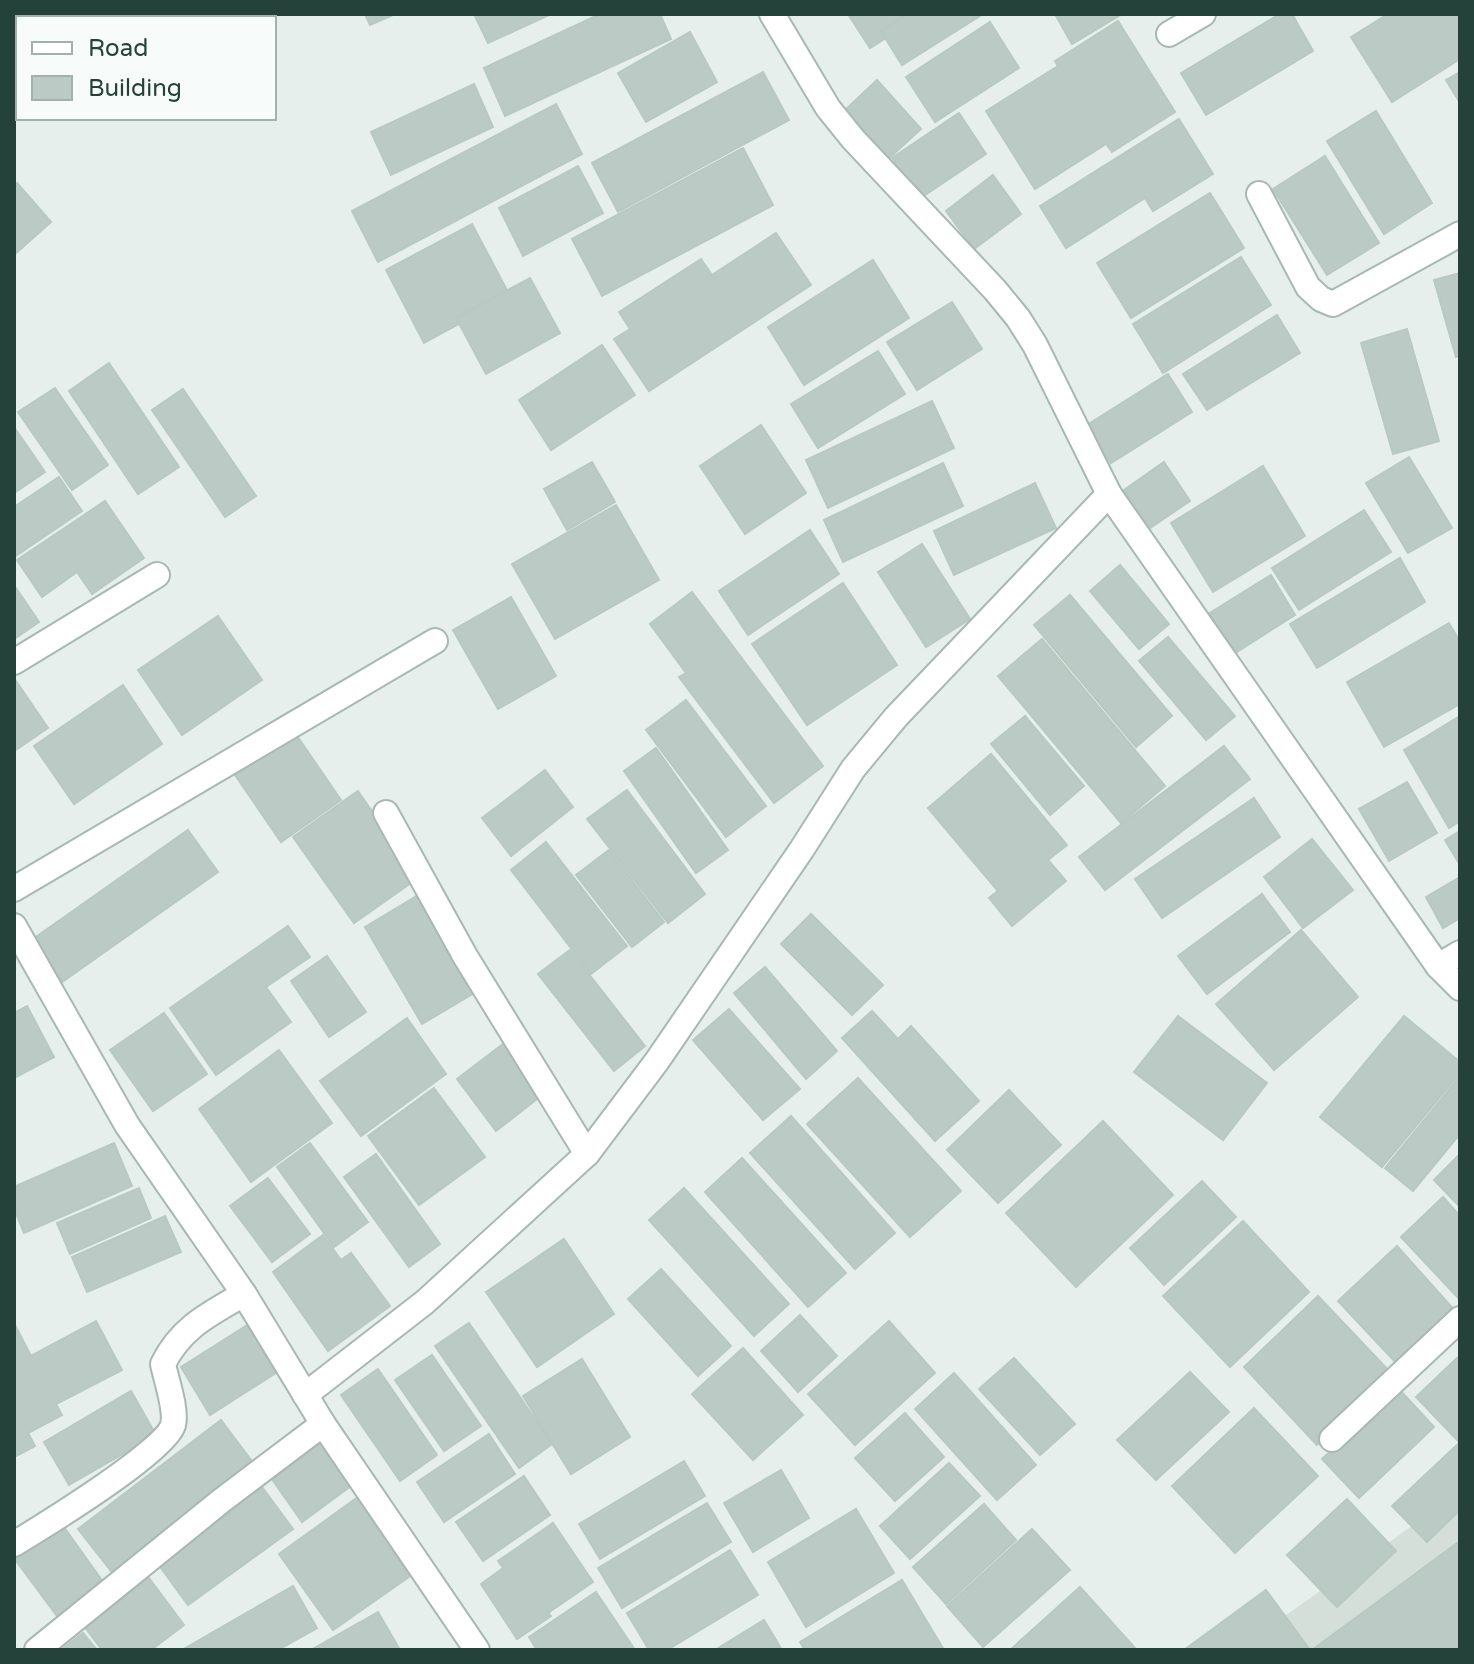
<svg xmlns="http://www.w3.org/2000/svg" width="1474" height="1664" font-family="'Varela Round',sans-serif">
<style>
.built{fill:#d4dfda}
.building{fill:#bbcac4;stroke:#b8c9c2;stroke-width:2}
.lines{fill:none;stroke-linecap:round;stroke-linejoin:round}
.minor-casing{stroke:#a8b8b2;stroke-width:28}
.minor{stroke:#fff;stroke-width:24}
</style>
<rect width="100%" height="100%" fill="#e6efeb"/>
<polygon class="built" points="1460,1492 1460,1650 1237,1650"/>
<g class="building">
<polygon points="365,14 395,14 370,25"/>
<polygon points="474,14 551,14 488,43"/>
<polygon points="600,14 660,14 671,39 505,116 484,68"/>
<polygon points="848,14 923,14 870,48"/>
<polygon points="908,14 983,14 902,65 881,31"/>
<polygon points="1055,14 1122,14 1072,44"/>
<polygon points="1280,14 1292,14 1313,51 1206,115 1181,73"/>
<polygon points="1388,14 1457,14 1460,19 1460,59 1392,102 1351,37"/>
<polygon points="1118,21 1175,112 1112,152 1106,144 1035,189 986,111 1058,66 1055,61"/>
<polygon points="990,22 1019,68 935,122 906,77"/>
<polygon points="690,32 717,82 646,122 618,73"/>
<polygon points="763,72 789,120 618,212 592,163"/>
<polygon points="1460,72 1460,103 1446,80"/>
<polygon points="877,80 921,129 886,161 842,113"/>
<polygon points="474,84 493,127 391,175 371,132"/>
<polygon points="556,104 582,154 378,262 352,211"/>
<polygon points="1376,111 1432,203 1384,234 1327,141"/>
<polygon points="959,113 986,154 919,199 892,158"/>
<polygon points="1179,119 1213,174 1153,211 1145,198 1066,248 1040,206"/>
<polygon points="743,148 773,205 602,296 572,239"/>
<polygon points="1325,156 1379,243 1327,275 1273,189"/>
<polygon points="578,166 603,213 523,256 499,208"/>
<polygon points="993,175 1021,214 974,249 946,211"/>
<polygon points="17,183 51,222 14,255 14,186"/>
<polygon points="1210,193 1244,248 1131,318 1097,263"/>
<polygon points="472,224 510,296 424,343 386,270"/>
<polygon points="776,233 811,285 649,391 614,339 630,329 619,312 701,259 712,275"/>
<polygon points="1241,257 1271,305 1163,373 1133,324"/>
<polygon points="873,260 909,318 804,385 768,327"/>
<polygon points="1460,273 1460,355 1456,357 1434,280"/>
<polygon points="530,278 560,333 486,374 456,318"/>
<polygon points="952,302 982,349 917,390 887,342"/>
<polygon points="1277,315 1300,353 1207,410 1183,374"/>
<polygon points="1407,329 1439,441 1393,454 1361,343"/>
<polygon points="602,345 635,395 551,450 519,400"/>
<polygon points="878,351 905,394 818,448 791,404"/>
<polygon points="109,363 179,467 138,494 69,391"/>
<polygon points="1168,374 1192,412 1111,463 1087,425"/>
<polygon points="55,388 108,465 72,490 18,412"/>
<polygon points="183,389 256,496 225,517 152,410"/>
<polygon points="932,401 954,448 828,508 806,460"/>
<polygon points="761,425 806,493 745,534 700,466"/>
<polygon points="14,427 45,472 14,493"/>
<polygon points="1409,457 1452,528 1408,553 1366,483"/>
<polygon points="592,462 615,502 567,530 544,489"/>
<polygon points="1164,462 1190,501 1150,528 1124,490"/>
<polygon points="943,463 963,506 843,562 824,520"/>
<polygon points="1263,466 1305,536 1213,592 1171,523"/>
<polygon points="59,477 82,511 14,557 14,507"/>
<polygon points="1035,483 1056,528 954,575 934,531"/>
<polygon points="105,501 144,558 92,594 77,572 42,597 17,560"/>
<polygon points="616,505 659,580 555,639 512,564"/>
<polygon points="1364,510 1391,552 1299,610 1272,568"/>
<polygon points="810,530 839,574 748,635 719,591"/>
<polygon points="922,544 970,619 926,647 878,572"/>
<polygon points="1400,558 1425,602 1317,668 1290,624"/>
<polygon points="1120,565 1169,624 1139,649 1090,591"/>
<polygon points="1271,575 1295,615 1232,655 1208,614"/>
<polygon points="843,583 897,665 807,725 752,644"/>
<polygon points="14,585 39,622 14,639"/>
<polygon points="692,592 823,766 774,803 679,677 686,673 650,624"/>
<polygon points="1070,595 1172,716 1136,747 1034,625"/>
<polygon points="511,597 556,676 498,709 453,630"/>
<polygon points="218,616 262,680 182,735 138,670"/>
<polygon points="1449,623 1460,642 1460,704 1384,747 1347,682"/>
<polygon points="1168,637 1235,716 1206,740 1139,661"/>
<polygon points="1042,639 1165,786 1121,823 998,676"/>
<polygon points="14,678 48,728 14,751"/>
<polygon points="123,685 162,744 74,804 34,746"/>
<polygon points="686,700 766,806 726,837 646,730"/>
<polygon points="1025,716 1084,786 1050,815 991,744"/>
<polygon points="1460,716 1460,821 1449,828 1404,750"/>
<polygon points="295,733 341,800 281,842 235,775"/>
<polygon points="1224,746 1250,779 1105,890 1079,857"/>
<polygon points="656,748 728,850 696,873 624,771"/>
<polygon points="991,754 1067,845 1048,860 1066,881 1012,926 989,898 998,891 928,808"/>
<polygon points="545,770 573,807 511,856 482,818"/>
<polygon points="1407,782 1437,833 1389,861 1359,809"/>
<polygon points="627,790 705,894 668,923 587,819"/>
<polygon points="358,791 418,878 354,923 293,837"/>
<polygon points="1254,798 1280,837 1162,918 1135,879"/>
<polygon points="188,830 218,872 62,982 33,939"/>
<polygon points="1460,831 1460,865 1445,840"/>
<polygon points="1312,839 1353,890 1303,928 1264,877"/>
<polygon points="546,842 627,946 591,974 511,870"/>
<polygon points="609,850 664,922 632,947 576,875"/>
<polygon points="1460,877 1460,918 1443,928 1426,897"/>
<polygon points="423,892 481,989 422,1024 365,927"/>
<polygon points="1262,894 1290,932 1207,994 1178,956"/>
<polygon points="811,914 883,985 852,1015 781,944"/>
<polygon points="288,926 310,957 266,987 291,1022 216,1075 170,1008"/>
<polygon points="1301,930 1358,997 1274,1070 1216,1004"/>
<polygon points="570,950 645,1046 614,1071 538,974"/>
<polygon points="327,956 366,1012 329,1037 291,981"/>
<polygon points="765,967 837,1051 806,1079 734,993"/>
<polygon points="27,1006 54,1057 14,1078 14,1013"/>
<polygon points="729,1009 800,1089 763,1120 693,1040"/>
<polygon points="872,1011 898,1039 911,1026 979,1101 935,1141 842,1038"/>
<polygon points="164,1013 207,1074 153,1111 110,1050"/>
<polygon points="1178,1016 1267,1083 1223,1140 1134,1072"/>
<polygon points="1404,1016 1460,1062 1460,1073 1382,1167 1320,1117"/>
<polygon points="407,1018 446,1074 361,1136 320,1081"/>
<polygon points="507,1041 546,1092 496,1131 457,1079"/>
<polygon points="279,1050 332,1123 251,1182 199,1109"/>
<polygon points="1460,1076 1460,1134 1413,1191 1385,1168"/>
<polygon points="858,1078 961,1191 910,1237 807,1124"/>
<polygon points="434,1088 485,1157 419,1205 368,1136"/>
<polygon points="1009,1090 1061,1145 998,1203 947,1150"/>
<polygon points="791,1116 895,1233 855,1269 750,1153"/>
<polygon points="1103,1121 1173,1195 1076,1287 1006,1213"/>
<polygon points="114,1143 132,1186 24,1233 14,1208 14,1187"/>
<polygon points="310,1143 368,1222 334,1247 277,1167"/>
<polygon points="376,1154 440,1244 409,1267 344,1177"/>
<polygon points="1460,1154 1460,1207 1434,1180"/>
<polygon points="742,1158 846,1273 808,1307 705,1192"/>
<polygon points="268,1178 310,1234 272,1262 230,1206"/>
<polygon points="1202,1181 1236,1217 1164,1285 1130,1248"/>
<polygon points="139,1188 151,1218 70,1254 57,1223"/>
<polygon points="684,1188 789,1304 754,1336 649,1220"/>
<polygon points="1443,1197 1460,1216 1460,1300 1401,1237"/>
<polygon points="165,1216 181,1252 87,1292 72,1257"/>
<polygon points="1243,1221 1309,1292 1230,1367 1163,1296"/>
<polygon points="323,1235 341,1260 351,1253 390,1306 328,1351 273,1272"/>
<polygon points="564,1239 614,1314 537,1367 486,1292"/>
<polygon points="1397,1246 1457,1313 1399,1366 1338,1301"/>
<polygon points="661,1269 731,1346 698,1376 628,1299"/>
<polygon points="1318,1296 1392,1374 1317,1445 1244,1367"/>
<polygon points="800,1315 837,1356 798,1392 761,1351"/>
<polygon points="96,1321 122,1370 56,1404 62,1415 28,1433 35,1446 14,1457 14,1323 31,1356"/>
<polygon points="889,1321 935,1373 855,1445 808,1394"/>
<polygon points="469,1323 552,1444 519,1468 435,1346"/>
<polygon points="249,1324 279,1371 210,1415 181,1367"/>
<polygon points="743,1348 803,1415 753,1460 692,1394"/>
<polygon points="432,1355 481,1426 444,1451 395,1380"/>
<polygon points="1014,1358 1075,1424 1040,1455 979,1389"/>
<polygon points="1457,1358 1460,1362 1460,1443 1416,1397"/>
<polygon points="582,1359 630,1437 571,1474 523,1396"/>
<polygon points="378,1369 437,1455 400,1481 341,1395"/>
<polygon points="1190,1372 1229,1412 1156,1480 1117,1440"/>
<polygon points="954,1373 1036,1465 997,1500 915,1409"/>
<polygon points="1398,1388 1434,1427 1359,1498 1322,1459"/>
<polygon points="131,1391 156,1435 69,1485 44,1442"/>
<polygon points="1254,1408 1318,1476 1235,1553 1172,1486"/>
<polygon points="905,1413 944,1457 895,1501 855,1458"/>
<polygon points="221,1420 257,1468 115,1576 78,1529"/>
<polygon points="319,1434 355,1483 302,1522 267,1472"/>
<polygon points="489,1434 515,1474 444,1522 417,1482"/>
<polygon points="1460,1442 1460,1510 1427,1542 1392,1506"/>
<polygon points="684,1461 705,1496 600,1559 579,1524"/>
<polygon points="949,1463 980,1496 910,1559 880,1526"/>
<polygon points="781,1470 809,1518 753,1552 724,1503"/>
<polygon points="524,1476 550,1515 483,1561 456,1522"/>
<polygon points="262,1487 293,1529 188,1605 158,1564"/>
<polygon points="358,1497 413,1574 333,1630 279,1554"/>
<polygon points="1347,1499 1396,1551 1337,1607 1287,1555"/>
<polygon points="707,1503 731,1542 622,1608 598,1568"/>
<polygon points="984,1504 1016,1540 946,1604 913,1567"/>
<polygon points="856,1509 894,1573 806,1627 768,1562"/>
<polygon points="61,1523 106,1586 60,1620 14,1558"/>
<polygon points="553,1523 593,1582 548,1613 551,1616 517,1639 481,1584 503,1568 498,1561"/>
<polygon points="1032,1529 1070,1570 983,1647 947,1606"/>
<polygon points="1460,1541 1460,1650 1312,1650"/>
<polygon points="730,1550 758,1595 667,1650 649,1650 627,1613"/>
<polygon points="149,1578 184,1625 151,1650 102,1650 84,1626"/>
<polygon points="902,1580 944,1650 805,1650 800,1642"/>
<polygon points="293,1586 317,1628 278,1650 182,1650"/>
<polygon points="1080,1587 1135,1648 1133,1650 1010,1650"/>
<polygon points="1266,1590 1310,1650 1184,1650"/>
<polygon points="596,1592 635,1650 537,1650 529,1637"/>
<polygon points="378,1612 400,1650 311,1650"/>
<polygon points="764,1620 782,1650 715,1650"/>
<polygon points="83,1633 97,1650 61,1650"/>
</g>
<g class="lines">
<g class="minor-casing">
<g id="minor">
<polyline points="772,14 828,108 853,139 995,290 1018,318 1035,345 1109,494 1438,966 1460,988"/>
<polyline points="1169,34 1203,14"/>
<polyline points="1259,194 1308,287 1321,299 1333,304 1460,234"/>
<polyline points="14,662 157,575"/>
<polyline points="386,813 465,956 587,1154"/>
<polyline points="14,889 435,641"/>
<polyline points="14,926 127,1125 244,1294 323,1424 477,1650"/>
<polyline points="1438,966 1460,953"/>
<polyline points="305,1395 425,1302 587,1154 657,1061 802,849 853,769 896,717 1109,494"/>
<polyline points="1332,1439 1460,1319"/>
<path d="M 14,1544 C 42,1527 166,1451 173,1425 C 177,1410 166,1379 163,1364 C 181,1327 210,1314 244,1294"/>
<polyline points="37,1650 221,1501 323,1424"/>
</g>
</g>
<use href="#minor" class="minor"/>
</g>
<rect width="1474" height="1664" fill="none" stroke="#24423a" stroke-width="32"/>
<rect x="16" y="16" width="260" height="104" fill="#f7fbf9" stroke="#a3b1ad" stroke-width="2"/>
<rect x="32" y="42" width="40" height="12" fill="#ffffff" stroke="#a3b1ad" stroke-width="2"/>
<text x="88" y="56" font-size="24" fill="#24423a">Road</text>
<rect x="32" y="76" width="40" height="24" fill="#bbcac4" stroke="#a3b1ad" stroke-width="2"/>
<text x="88" y="96" font-size="24" fill="#24423a">Building</text>
</svg>
